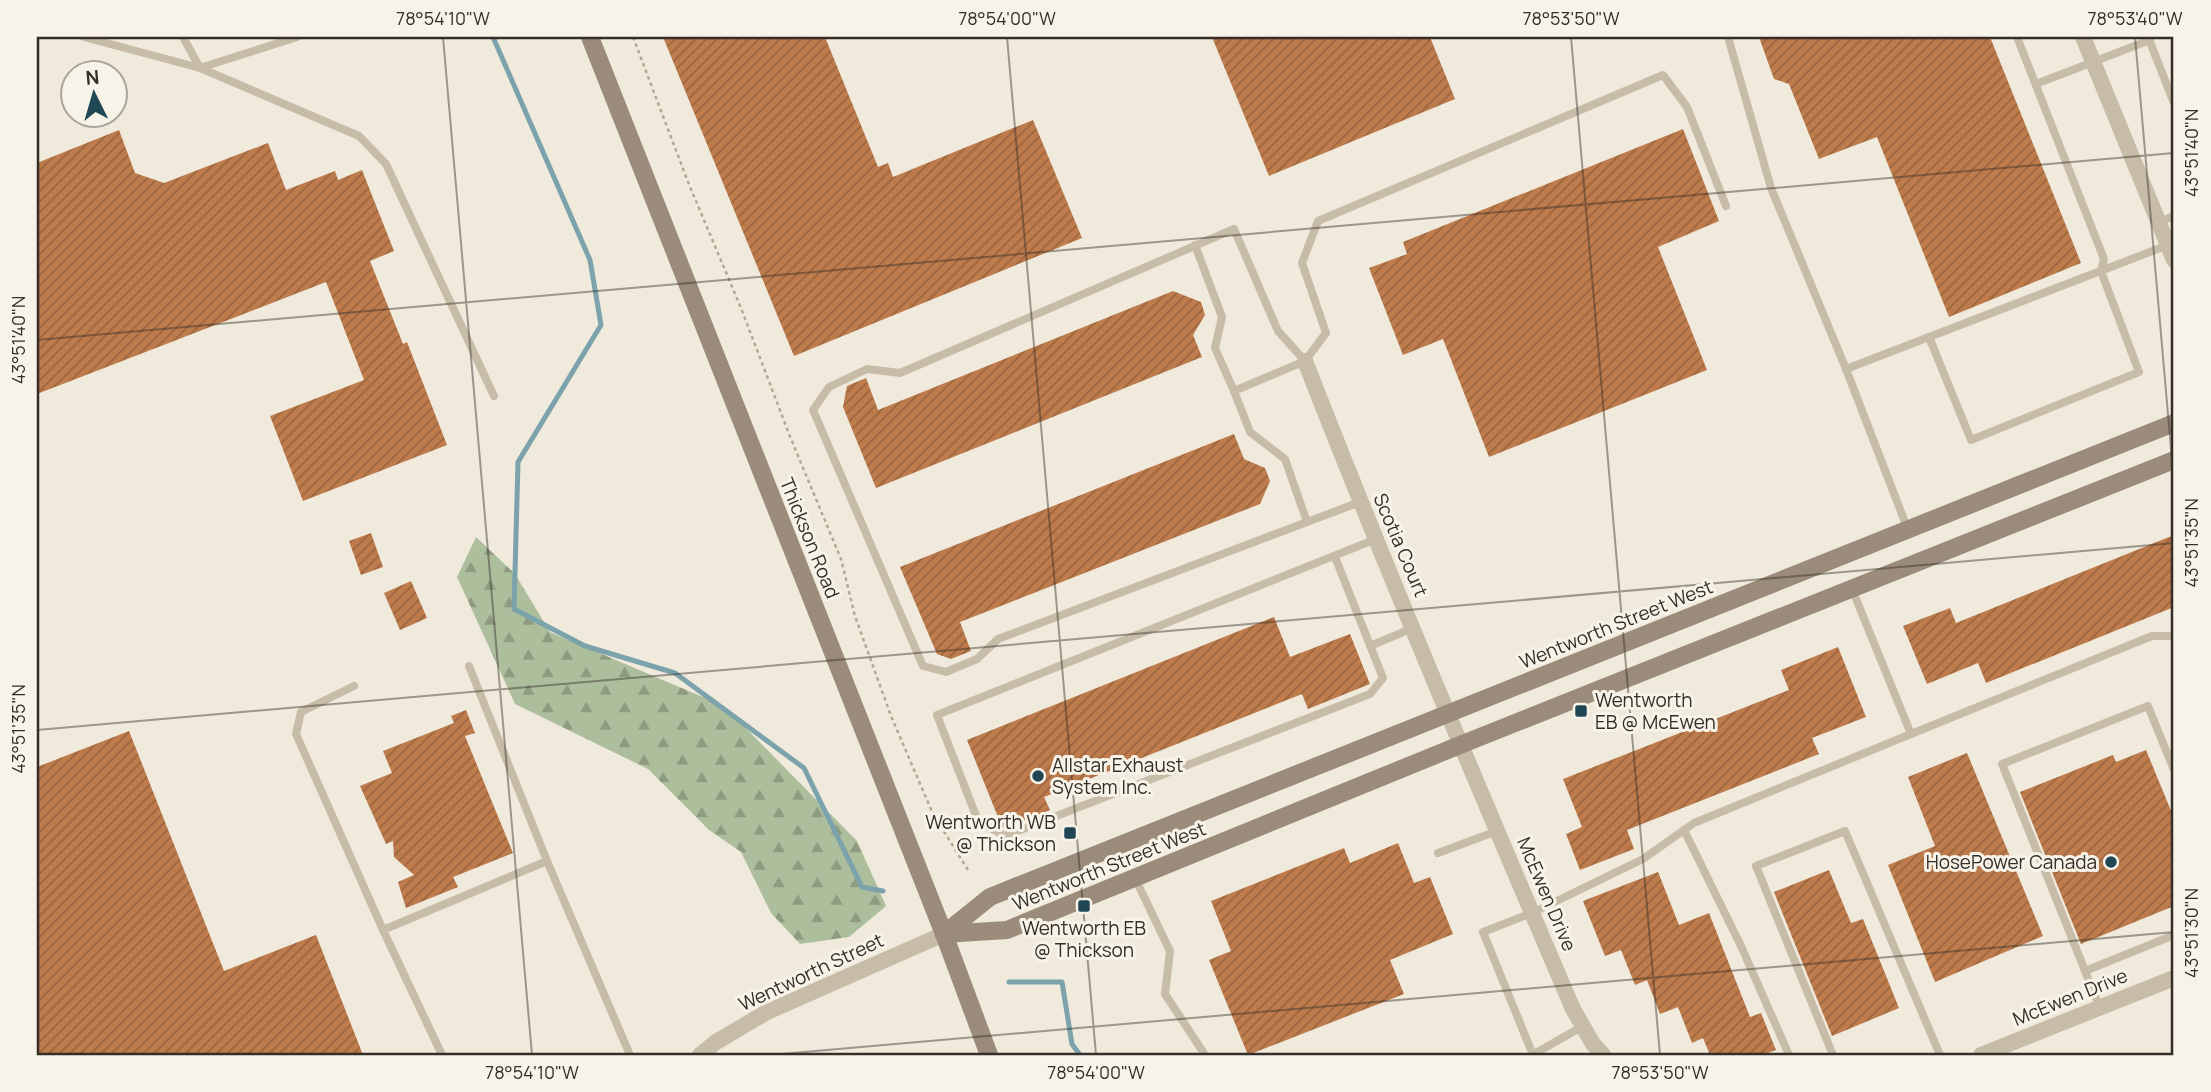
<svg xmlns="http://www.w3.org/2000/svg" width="2211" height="1092" font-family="Manrope,sans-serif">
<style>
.forest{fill:url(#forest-firs)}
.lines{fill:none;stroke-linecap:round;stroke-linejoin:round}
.stream{stroke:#7ca2ab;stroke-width:5}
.building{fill:url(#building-hatch)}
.path{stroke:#b3a693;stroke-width:2.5;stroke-dasharray:3.5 3.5;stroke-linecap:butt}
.service{stroke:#c7bca8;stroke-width:8}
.minor{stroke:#c7bca8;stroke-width:16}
.secondary{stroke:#9b8b7a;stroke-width:18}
.ticks{fill:none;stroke:#352e28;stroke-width:2;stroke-opacity:0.45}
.poi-dot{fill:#204854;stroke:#f8f3e8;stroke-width:2.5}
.labels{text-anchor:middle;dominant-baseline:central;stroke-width:6;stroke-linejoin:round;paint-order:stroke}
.street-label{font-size:19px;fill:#352e28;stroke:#f8f3e8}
.poi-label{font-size:19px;fill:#352e28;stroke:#f8f3e8;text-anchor:start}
.neatline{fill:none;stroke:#352e28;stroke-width:2.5}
.ticks-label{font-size:18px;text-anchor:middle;fill:#352e28}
</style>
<defs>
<pattern id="forest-firs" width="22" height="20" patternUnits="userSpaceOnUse" patternTransform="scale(1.75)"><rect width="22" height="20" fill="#adbe9d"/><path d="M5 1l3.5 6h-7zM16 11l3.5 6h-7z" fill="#8e9b80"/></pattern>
<pattern id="building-hatch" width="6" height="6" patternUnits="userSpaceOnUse" patternTransform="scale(1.75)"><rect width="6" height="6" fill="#be7b4c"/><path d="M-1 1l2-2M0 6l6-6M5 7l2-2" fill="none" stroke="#9b653f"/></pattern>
</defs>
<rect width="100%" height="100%" fill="#f0eadc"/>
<polygon class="forest" points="476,537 515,574 550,632 724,706 857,841 886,906 849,937 800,944 771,913 741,852 709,830 648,769 515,704 457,577"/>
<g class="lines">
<g class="stream">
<polyline points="493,37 590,260 601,325 518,462 514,609 585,646 675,673 804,768 862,887 883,891"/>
<polyline points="1009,982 1062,982 1072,1044 1080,1055"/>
</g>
</g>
<g class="building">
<polygon points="663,37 825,37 878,167 888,163 893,177 1033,120 1082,238 794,356"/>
<polygon points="1212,37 1430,37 1455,99 1269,176"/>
<polygon points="1759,37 1990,37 2081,263 1949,317 1877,137 1819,159 1789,84 1774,79"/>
<polygon points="1683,129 1719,221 1658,247 1707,370 1489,457 1443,339 1403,355 1369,268 1407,254 1403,242"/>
<polygon points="119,130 135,173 164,183 268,143 286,190 335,171 338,180 362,170 394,251 370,261 403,344 407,342 447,445 303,501 270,416 364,380 326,282 37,394 37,163"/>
<polygon points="1173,291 1201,302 1205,315 1193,335 1202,357 876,488 843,407 847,386 866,378 878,410"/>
<polygon points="1234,434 1244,459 1265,468 1270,481 1260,504 960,622 971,651 951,659 937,654 900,567"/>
<polygon points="371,533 383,567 361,575 349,541"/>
<polygon points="2174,535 2174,607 1986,683 1978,663 1927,684 1903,626 1950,608 1956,623"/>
<polygon points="411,581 427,618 400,630 384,593"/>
<polygon points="1274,617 1290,657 1350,634 1370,684 1308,709 1302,694 1044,797 1050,810 1005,828 1002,827 967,740"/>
<polygon points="1838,647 1866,717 1812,738 1819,754 1627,830 1634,849 1580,870 1566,834 1582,827 1563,779 1789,690 1781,670"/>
<polygon points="466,710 475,733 465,736 513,853 453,877 458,887 406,908 398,882 414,875 394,857 393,841 386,844 360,786 392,773 383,751 454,723 451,716"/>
<polygon points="129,731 224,971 316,935 363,1055 37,1055 37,767"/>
<polygon points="2146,750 2174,818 2174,906 2081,944 2020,792 2113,755 2116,762"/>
<polygon points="1967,753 2043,936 1935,982 1888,865 1935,846 1908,777"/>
<polygon points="1398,843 1414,883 1430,877 1453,934 1390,960 1404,994 1248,1055 1209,960 1231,951 1211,901 1344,848 1350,863"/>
<polygon points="1829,870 1851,923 1863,919 1899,1008 1832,1036 1774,892"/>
<polygon points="1658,872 1679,925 1709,913 1750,1017 1761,1013 1776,1050 1762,1055 1710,1055 1703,1038 1692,1043 1678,1007 1660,1014 1647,980 1635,985 1621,950 1605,956 1583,901"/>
</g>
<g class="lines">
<polyline class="path" points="633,37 688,182 741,308 791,439 841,559 855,616 891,716 933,814 968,870"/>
<g class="service">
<polyline points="84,37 200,68 297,37"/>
<polyline points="183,37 200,68 359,136 386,164 494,396"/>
<polyline points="1728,37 1771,188 1846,369 1908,530"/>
<polyline points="2148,37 2174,103"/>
<polyline points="2036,84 2150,40"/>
<polyline points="2159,222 2174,216"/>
<polyline points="1195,245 1222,317 1215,348 1234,391"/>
<polyline points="1929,337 1971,440 2139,372 2101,271 2104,259 2017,37"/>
<polyline points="1305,361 1278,331 1234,229 900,373 867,369 829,387 813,410 923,666 946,672 977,659 998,639 1360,502"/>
<polyline points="1846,369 2168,245"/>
<polyline points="1307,522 1285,459 1250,432 1234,391 1305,361 1326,333 1302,263 1318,221 1663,75 1687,107 1726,206"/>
<polyline points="1335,557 1383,678 1370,694 1005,836 978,821 937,715 1376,539"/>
<polyline points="1370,646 1413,628"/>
<polyline points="354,686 301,712 296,734 383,930 547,861 469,666"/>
<polyline points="1911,734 2152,636 2174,636"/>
<polyline points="1684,830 1741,946 1789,1055"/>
<polyline points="1438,853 1497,831"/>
<polyline points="547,861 630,1055"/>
<polyline points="1135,878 1170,951 1165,994 1205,1055"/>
<polyline points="383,930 442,1055"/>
<polyline points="2085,971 2174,935"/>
<polyline points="2100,1008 2002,764 2148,706 2174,770"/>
<polyline points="1534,1054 1583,1026"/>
<polyline points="1533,1055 1483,932 1532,913 1643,859 1694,823 1911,734 1852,589"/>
<polyline points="1833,1055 1756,866 1845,831 1940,1055"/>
</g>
<g class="minor">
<polyline points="2083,37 2174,260"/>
<path d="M 1305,361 C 1390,579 1481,794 1573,1009 L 1593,1044 L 1603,1055"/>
<polyline points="700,1055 716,1042 767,1012 944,934"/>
<polyline points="1981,1055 2174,978"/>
</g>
<g class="secondary">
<polyline points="590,37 944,934 989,1055"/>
<polyline points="944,934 990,897 2174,423"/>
<polyline points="944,934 1007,930 1460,745 2174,460"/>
</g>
</g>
<path class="ticks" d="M 443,37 L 532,1055M 1007,37 L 1096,1055M 1571,37 L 1660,1055M 2135,37 L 2174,483M 37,340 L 2174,153M 37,730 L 2174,543M 770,1055 L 2174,932"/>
<g class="poi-dot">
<rect x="1574" y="704" width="14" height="14" rx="3.5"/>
<circle cx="1038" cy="776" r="7"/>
<rect x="1063" y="826" width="14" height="14" rx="3.5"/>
<circle cx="2111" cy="862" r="7"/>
<rect x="1077" y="899" width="14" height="14" rx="3.5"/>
</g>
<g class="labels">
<g class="street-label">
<text transform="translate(810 538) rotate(68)">Thickson Road</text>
<text transform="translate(1401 545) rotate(67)">Scotia Court</text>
<text transform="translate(1616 624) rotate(-22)">Wentworth Street West</text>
<text transform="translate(1109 866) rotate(-22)">Wentworth Street West</text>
<text transform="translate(1547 894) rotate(67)">McEwen Drive</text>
<text transform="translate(811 972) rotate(-25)">Wentworth Street</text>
<text transform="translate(2070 997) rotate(-22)">McEwen Drive</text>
</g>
<g class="poi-label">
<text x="1595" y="700">Wentworth<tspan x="1595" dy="22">EB @ McEwen</tspan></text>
<text x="1052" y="765">Allstar Exhaust<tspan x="1052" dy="22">System Inc.</tspan></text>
<text x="1056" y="822" text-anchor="end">Wentworth WB<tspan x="1056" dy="22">@ Thickson</tspan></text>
<text x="2097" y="862" text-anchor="end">HosePower Canada</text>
<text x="1084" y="928" text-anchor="middle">Wentworth EB<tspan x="1084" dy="22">@ Thickson</tspan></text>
</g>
</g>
<rect width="2211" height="1092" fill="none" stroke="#f8f3e8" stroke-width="77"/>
<g transform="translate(94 94) rotate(355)"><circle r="33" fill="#f8f3e8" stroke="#aaa49b" stroke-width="2"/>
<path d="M0-5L12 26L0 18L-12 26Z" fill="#204854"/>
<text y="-10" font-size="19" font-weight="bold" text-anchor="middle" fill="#352e28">N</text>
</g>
<rect x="38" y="38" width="2134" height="1016" class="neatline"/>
<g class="ticks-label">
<text x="443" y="25">78°54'10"W</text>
<text x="1007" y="25">78°54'00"W</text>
<text x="1571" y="25">78°53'50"W</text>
<text x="2135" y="25">78°53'40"W</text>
<text transform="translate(2192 153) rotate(-90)" y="6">43°51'40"N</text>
<text transform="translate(19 340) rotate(-90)" y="6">43°51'40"N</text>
<text transform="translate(2192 543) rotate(-90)" y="6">43°51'35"N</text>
<text transform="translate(19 729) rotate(-90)" y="6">43°51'35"N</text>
<text transform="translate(2192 933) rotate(-90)" y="6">43°51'30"N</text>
<text x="532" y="1079">78°54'10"W</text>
<text x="1096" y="1079">78°54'00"W</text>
<text x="1660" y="1079">78°53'50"W</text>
</g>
</svg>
